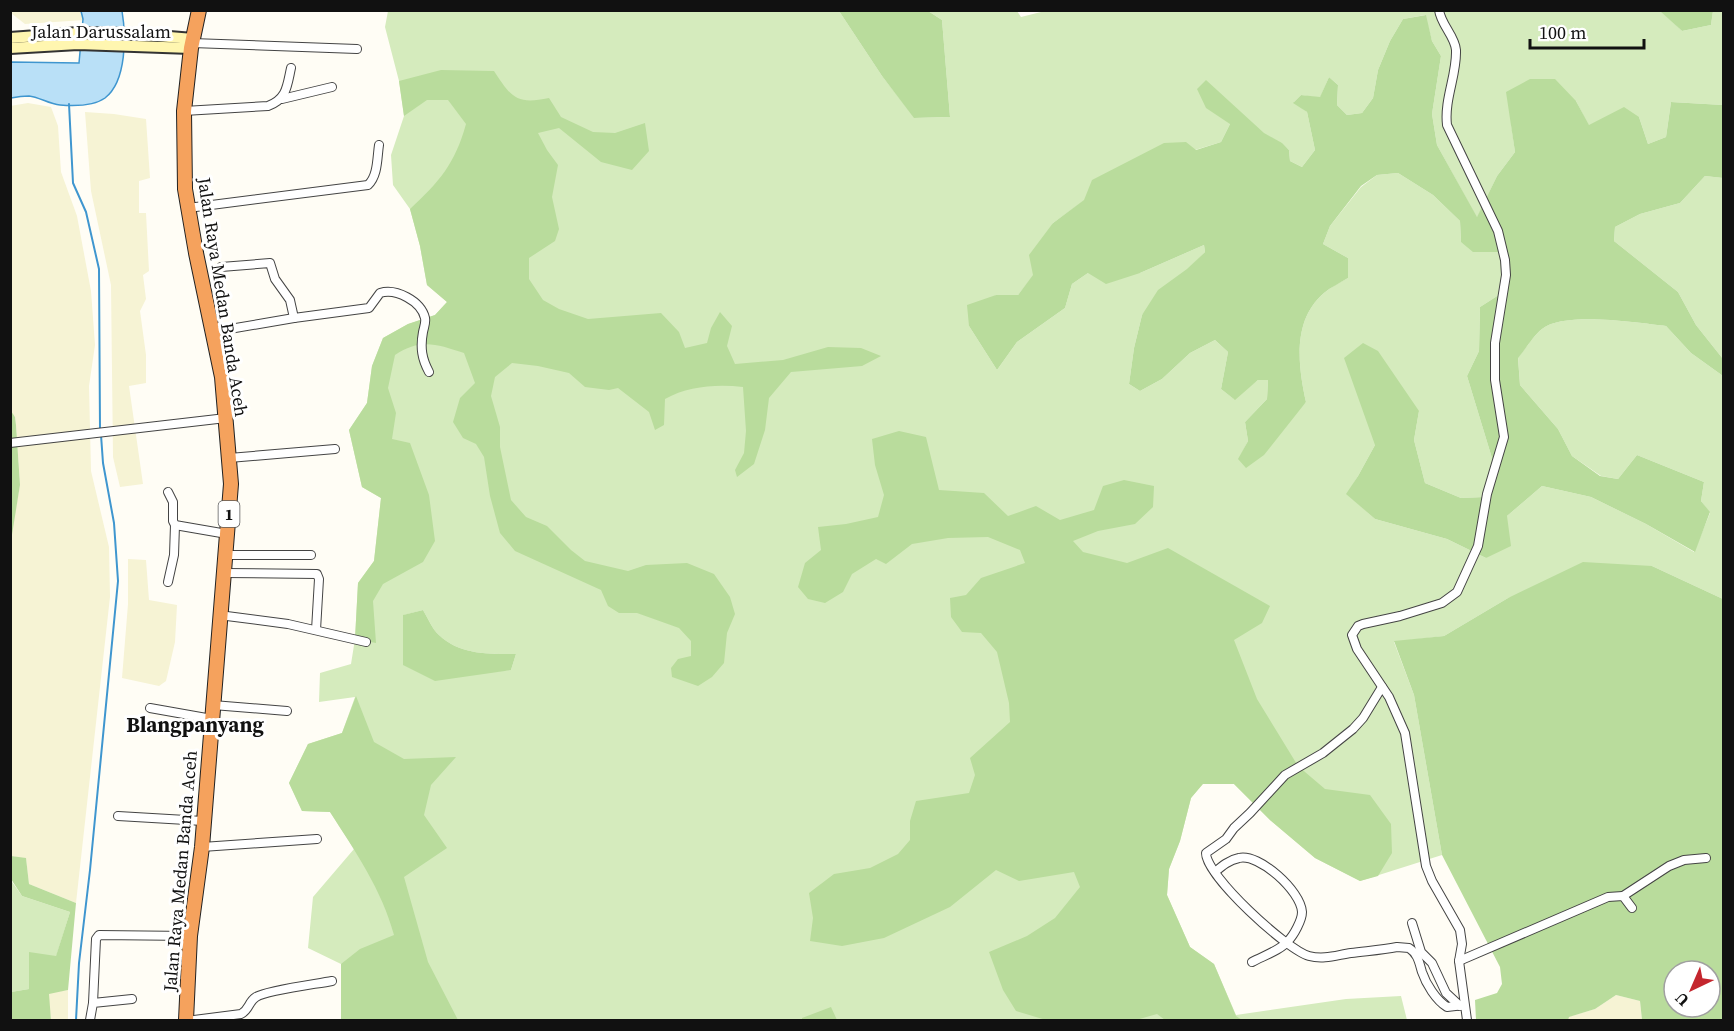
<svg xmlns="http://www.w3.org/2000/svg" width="1734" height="1031" font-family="'Source Serif 4',serif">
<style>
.farmland{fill:#f6f3d4}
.green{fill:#d5ebbd;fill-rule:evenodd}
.forest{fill:#b9dc9c;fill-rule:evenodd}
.water{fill:#b9e0f7;stroke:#3f96cf;stroke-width:1.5}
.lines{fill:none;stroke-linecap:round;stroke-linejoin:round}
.stream{stroke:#3f96cf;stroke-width:2}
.street-casing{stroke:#444;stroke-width:10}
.secondary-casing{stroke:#333;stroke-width:14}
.highway-casing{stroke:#222;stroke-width:16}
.street{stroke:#fff;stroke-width:8}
.secondary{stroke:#fff6b0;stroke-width:10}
.highway{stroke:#f5a25d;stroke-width:14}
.labels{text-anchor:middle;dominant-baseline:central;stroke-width:6;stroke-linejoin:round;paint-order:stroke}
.shield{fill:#fff;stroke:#585858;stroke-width:1.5}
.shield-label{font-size:16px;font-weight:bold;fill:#111}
.street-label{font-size:18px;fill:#111;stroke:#fff}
.quarter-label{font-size:21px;font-weight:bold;fill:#111;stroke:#fff}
</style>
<rect width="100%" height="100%" fill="#fffdf5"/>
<g class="farmland">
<polygon points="10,11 81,11 84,20 25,24 11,13"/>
<polygon points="28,103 51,107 58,126 61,172 77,216 91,291 95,345 89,386 91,471 109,547 110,597 76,903 29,884 26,859 11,856 10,541 20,485 16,425 15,417 10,411 10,106"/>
<polygon points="85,112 114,114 146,119 150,178 139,181 139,213 146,213 149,271 143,275 146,299 140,311 146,355 146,383 129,386 143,484 120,487 113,457 111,285 91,191"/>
<polygon points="128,559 146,560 149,600 177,605 175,642 166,681 159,686 122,678 128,604"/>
<polygon points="68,990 68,1020 51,1020 48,993"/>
<polygon points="1616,995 1640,1001 1642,1020 1568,1020 1568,1017 1595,1009"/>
</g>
<g class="green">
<path d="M 1049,10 L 1660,10 L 1682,31 L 1711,25 L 1713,11 L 1723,11 L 1723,105 L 1671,102 L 1666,137 L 1648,144 L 1639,117 L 1589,126 L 1576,101 L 1511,123 L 1515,152 L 1497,176 L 1477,218 L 1437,145 L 1432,114 L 1441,56 L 1432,41 L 1425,15 L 1403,19 L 1390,41 L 1378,70 L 1373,98 L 1362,113 L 1347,115 L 1337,105 L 1338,85 L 1329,77 L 1320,98 L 1301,95 L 1294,102 L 1307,112 L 1315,150 L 1302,167 L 1290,161 L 1289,150 C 1272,134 1252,130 1230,124 L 1221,142 L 1195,150 L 1085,200 L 1053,223 L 1034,275 L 1018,295 L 996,295 L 969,326 L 997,370 L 1017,342 L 1065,308 L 1072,284 L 1088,273 L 1140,273 L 1204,245 L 1205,252 L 1142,315 L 1134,348 L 1129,384 L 1140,391 L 1162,379 L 1190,353 L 1215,340 L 1228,352 L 1221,389 L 1234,399 L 1258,380 L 1268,380 L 1267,399 L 1245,422 L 1248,441 L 1239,459 L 1306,402 C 1298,366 1292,320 1324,293 C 1331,287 1340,282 1348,278 L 1348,258 L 1323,244 L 1330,226 L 1361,187 L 1377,175 L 1398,173 L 1433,195 L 1460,221 L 1461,242 L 1505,252 L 1505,291 L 1480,307 L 1479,351 L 1467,376 L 1495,468 L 1484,497 L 1461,498 L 1425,483 L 1414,440 L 1419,411 L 1375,445 L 1358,476 L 1347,494 L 1375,519 L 1447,539 L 1486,558 L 1507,516 L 1542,486 L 1591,497 L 1646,524 L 1694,552 L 1710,513 L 1701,501 L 1704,482 L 1637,455 L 1618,479 L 1601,476 L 1572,456 L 1558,429 L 1520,385 L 1518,357 C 1526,349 1533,336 1542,329 C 1564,311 1639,323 1666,326 L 1691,353 L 1723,376 L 1723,599 L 1652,566 L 1508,598 L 1444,636 L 1394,642 L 1414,695 L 1442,855 L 1360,881 L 1315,858 L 1270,820 L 1234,784 L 1203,783 L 1191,798 L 1180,841 L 1169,869 L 1167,895 L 1190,947 L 1214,964 L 1236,1015 L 1346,999 L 1401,996 L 1407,1020 L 341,1020 L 341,964 L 308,948 L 313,897 L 354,849 L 330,812 L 302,811 L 289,783 L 308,744 L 342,733 L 355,697 L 319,702 L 320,673 L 351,664 L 355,639 L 358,583 L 374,561 L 381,498 L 362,487 L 349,430 L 367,403 L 372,366 L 383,338 L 408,324 L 435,315 L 447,302 L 427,285 L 420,246 L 410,209 L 393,185 L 391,155 L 404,116 L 399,81 L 385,27 L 388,11 L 839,11 L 882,76 L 915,118 L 950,117 L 942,20 L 928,11 L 1017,11 L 1021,17 ZM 423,610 C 428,618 432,629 439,635 C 460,655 489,654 516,654 L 511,670 L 472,674 L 404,615 Z"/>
<polygon points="1705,176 1723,178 1723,359 1696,325 1678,292 1614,241 1615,227 1640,214 1680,203"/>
<polygon points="10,879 22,896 70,912 56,957 29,989 11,992"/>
</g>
<g class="forest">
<polygon points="839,11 928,11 942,20 950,117 914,118 882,76"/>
<polygon points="1660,11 1713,11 1711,25 1682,31"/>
<path d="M 1426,15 L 1432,41 L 1441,56 L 1432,114 L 1437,145 L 1477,217 L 1497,176 L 1515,152 L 1506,92 L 1530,79 L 1555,79 L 1576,101 L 1589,125 L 1624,107 L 1639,117 L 1648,144 L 1666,137 L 1671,102 L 1723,105 L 1723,178 L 1705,176 L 1680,203 L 1640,214 L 1615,227 L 1614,241 L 1678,292 L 1696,325 L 1723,359 L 1723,376 L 1691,353 L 1666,326 C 1639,323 1564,311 1542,329 C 1533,336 1526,349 1518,358 L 1520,385 L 1558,429 L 1572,456 L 1600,476 L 1618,479 L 1637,455 L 1704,482 L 1701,501 L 1710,512 L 1695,552 L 1646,524 L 1591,497 L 1542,486 L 1507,516 L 1511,546 L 1486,558 L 1447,539 L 1375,519 L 1346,494 L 1358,476 L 1375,445 L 1344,358 L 1363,343 L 1378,351 L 1419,411 L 1414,440 L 1425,483 L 1461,498 L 1484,497 L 1495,468 L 1467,376 L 1479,351 L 1480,307 L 1505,291 L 1504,252 L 1473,252 L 1461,242 L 1460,221 L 1433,195 L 1398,173 L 1377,175 L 1361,186 L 1330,226 L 1323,244 L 1348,258 L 1348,278 C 1340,283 1331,287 1324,293 C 1292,320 1298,366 1306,402 L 1264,455 L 1246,468 L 1238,459 L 1248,441 L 1245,422 L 1267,399 L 1268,380 L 1258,380 L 1235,400 L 1221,389 L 1228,352 L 1215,340 L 1190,353 L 1162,379 L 1140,391 L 1129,384 L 1134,348 L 1142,315 L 1158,290 L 1187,269 L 1205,252 L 1204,245 L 1140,273 L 1106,284 L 1088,273 L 1072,284 L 1065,308 L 1017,342 L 997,370 L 969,326 L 967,305 L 996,295 L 1018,295 L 1033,275 L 1029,255 L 1053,223 L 1084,200 L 1092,180 L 1164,143 L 1186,142 L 1196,150 L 1221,142 L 1230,124 L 1206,108 L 1197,89 L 1206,80 L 1264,133 L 1282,143 L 1289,150 L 1290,161 L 1302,167 L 1315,150 L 1307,112 L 1293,103 L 1301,95 L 1320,97 L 1329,77 L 1338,85 L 1337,105 L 1347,115 L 1362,113 L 1373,98 L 1378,70 L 1390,41 L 1403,19 Z"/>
<path d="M 441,70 L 494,71 C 511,97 516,105 549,98 L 561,117 L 593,132 L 615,133 L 645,123 L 649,151 L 632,170 L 601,162 L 559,128 L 538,133 L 547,150 L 558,165 L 552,197 L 559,229 L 555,241 L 529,258 L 529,279 L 543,300 L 559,309 L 588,319 L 661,313 L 679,332 L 685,348 L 707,343 L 711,328 L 720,312 L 732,326 L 727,346 L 735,364 L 783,360 L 828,347 L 861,348 L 881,356 L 862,366 L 791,372 L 769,398 L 765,430 L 754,464 L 737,477 L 735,470 L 744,453 L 746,431 L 743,387 C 717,384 688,386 665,399 L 664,425 L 655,430 L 649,412 L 618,388 L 609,390 L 585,387 L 569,373 L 538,366 L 512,363 L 495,377 L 491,396 L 500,427 L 500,447 L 511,500 L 526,517 L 547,526 L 571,550 L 585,561 L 628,571 L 646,565 L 687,563 L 714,574 L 730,597 L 735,614 L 727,633 L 724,663 L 712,677 L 698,686 L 672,677 L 671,668 L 678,659 L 691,656 L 691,641 L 679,628 L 637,613 L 619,613 L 608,606 L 601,590 L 515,551 L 500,533 L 490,496 L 484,457 L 476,444 L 463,438 L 453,422 L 460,398 L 475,383 L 464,353 C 437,344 420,338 395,355 L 388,388 L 396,413 L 392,439 L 410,443 L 429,495 L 435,541 L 423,562 L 383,584 L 373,601 L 376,643 L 355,639 L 358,583 L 374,561 L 381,498 L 362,487 L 349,430 L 367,403 L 372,366 L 383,338 L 408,324 L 435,315 L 447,302 L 427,285 L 420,246 L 410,209 C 439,182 455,164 466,124 L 448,100 L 427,100 L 404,116 L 399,81 Z"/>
<polygon points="11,411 15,417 16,425 20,485 11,541"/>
<polygon points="899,431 926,437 939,490 984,493 1008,516 1036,506 1060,520 1094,510 1103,486 1124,480 1154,486 1153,507 1135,524 1098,531 1073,541 1083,552 1127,563 1168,548 1270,606 1262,623 1234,640 1257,699 1298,766 1325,789 1370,795 1391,824 1392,853 1378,876 1360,881 1315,858 1270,820 1234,784 1203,784 1191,798 1180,841 1169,869 1167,895 1190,947 1214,964 1236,1016 1242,1020 1165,1020 1157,1014 1136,1020 1046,1020 1016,1011 1003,990 989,952 1027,936 1055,918 1080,887 1074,872 1019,881 996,870 950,907 884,938 842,946 810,941 813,918 809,893 834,874 870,868 898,854 910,840 910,821 916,801 969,793 975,775 970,758 1010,722 1009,703 997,652 981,633 962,632 951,617 950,598 966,595 981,578 1025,563 1020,550 988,537 948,538 912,544 886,564 876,559 852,574 843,592 825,603 808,599 798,587 805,563 821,550 818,527 846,524 878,517 884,495 875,465 872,439"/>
<path d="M 1583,562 L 1652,566 L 1723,599 L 1723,1020 L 1642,1020 L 1640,1001 L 1616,995 L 1595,1009 L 1569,1017 L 1568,1020 L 1476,1020 L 1475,1000 L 1497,993 L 1502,984 L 1500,967 L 1442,855 L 1414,695 L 1394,641 L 1444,636 L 1508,598 ZM 1674,971 L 1710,971 L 1710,1007 L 1674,1007 Z"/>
<path d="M 423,610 C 428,618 432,629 439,635 C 460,655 489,654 516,654 L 511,670 L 435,681 L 403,665 L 403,615 Z"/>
<path d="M 356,696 L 374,742 L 404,759 L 456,757 L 431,785 L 424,815 L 447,848 L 404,877 L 428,962 L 458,1020 L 341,1020 L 341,964 L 360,949 L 394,935 C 382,890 355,851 330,812 L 302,811 L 289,783 L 308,744 L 342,733 Z"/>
<polygon points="11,856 26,858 29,884 76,903 68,990 49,994 51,1020 11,1020 11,992 29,989 29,952 56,956 70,912 22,896 11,879"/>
<polygon points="831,1007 837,1020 802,1020 802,1018"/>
</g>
<path class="water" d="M 81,11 L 122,11 C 126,35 127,81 105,98 C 94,106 73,106 60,105 C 49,104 39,97 29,96 C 23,96 16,97 11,98 L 11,62 L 79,63 L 83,19 Z"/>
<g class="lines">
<g class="stream">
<polyline points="69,104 73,183 86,212 99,269 100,430"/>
<polyline points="76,1020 79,963 90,870 118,581 114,523 103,463 101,435"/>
</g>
<g class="street-casing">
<g id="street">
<path d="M 1439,10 C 1441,25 1455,36 1456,50 C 1457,75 1444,99 1447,125 L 1498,231 L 1505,260 L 1506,275 L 1495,343 L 1495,380 L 1504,437 L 1487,494 L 1478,546 L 1457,592 L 1442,603 L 1400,616 L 1363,624 L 1358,626 L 1352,635 L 1357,649 L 1389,697 L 1405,733 L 1426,866 L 1432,881 L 1460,930 L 1462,944 L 1459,961 L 1467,1020"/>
<polyline points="192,43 357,49"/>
<polyline points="282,99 332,87"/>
<path d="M 184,111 L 268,106 C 287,99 287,86 291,68"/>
<path d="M 188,208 L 368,185 C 378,176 377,158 379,145"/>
<polyline points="221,267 270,263 275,279 290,300 294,318"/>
<path d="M 212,332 L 294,318 L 369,308 L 380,293 C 396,288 421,301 425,318 C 426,323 424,327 423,332 C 420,348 422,359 429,372"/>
<polyline points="10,443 226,418"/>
<polyline points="229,458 335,449"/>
<polyline points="168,492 173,502 173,521 175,525 227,534"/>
<polyline points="225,555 311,555"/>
<polyline points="224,573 317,574 319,579 316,630"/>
<polyline points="168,582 174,555 175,525"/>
<polyline points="219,615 288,624 366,642"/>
<path d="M 1382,687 L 1363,718 L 1353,729 L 1323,753 L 1285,775 L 1250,813 L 1234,828 L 1226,839 L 1206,853 C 1206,876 1287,950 1309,956 C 1324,960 1337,955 1351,953 C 1366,951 1382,950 1397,947 L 1409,948 C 1418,954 1419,962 1422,972 C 1426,984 1436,1000 1447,1007 L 1464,1005"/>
<polyline points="213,705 287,711"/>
<polyline points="150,708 212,719"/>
<polyline points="118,816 203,821"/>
<polyline points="202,847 317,839"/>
<path d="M 1215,872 C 1222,866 1229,860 1239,858 C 1259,853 1301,891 1302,912 C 1302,920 1294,935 1288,941 C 1281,950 1263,956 1252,962"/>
<polyline points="1623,896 1669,866 1684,860 1706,858"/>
<polyline points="1412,923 1421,952 1432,963 1446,993 1460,1006"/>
<polyline points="1459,961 1608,897 1623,896 1632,908"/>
<polyline points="93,1003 96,939 99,935 190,936"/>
<polyline points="90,1020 93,1003 132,999"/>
<path d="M 194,1020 L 241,1014 C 250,1009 248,1002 256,997 C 267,990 317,984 332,981"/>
</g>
</g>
<g class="secondary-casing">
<g id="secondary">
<polyline points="10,38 78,33 134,34 193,39"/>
<polyline points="10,48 78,44 191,48"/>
</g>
</g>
<g class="highway-casing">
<polyline id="highway" points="186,1020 190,936 202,847 231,484 222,377 196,253 185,189 184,111 191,48 199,10"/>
</g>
<use href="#street" class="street"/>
<use href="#secondary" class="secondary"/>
<use href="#highway" class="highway"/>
</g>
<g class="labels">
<rect class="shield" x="218.5" y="501" width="21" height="26" rx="4.5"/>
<g class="shield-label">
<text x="229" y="514">1</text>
</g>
<g class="street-label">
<text x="101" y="31">Jalan Darussalam</text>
<text transform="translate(223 297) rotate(81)">Jalan Raya Medan Banda Aceh</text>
<text transform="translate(180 871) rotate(-85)">Jalan Raya Medan Banda Aceh</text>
</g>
<g class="quarter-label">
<text x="195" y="724">Blangpanyang</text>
</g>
</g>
<rect width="1734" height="1031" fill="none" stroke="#111111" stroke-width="24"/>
<g transform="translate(1692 989) rotate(224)"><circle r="28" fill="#ffffff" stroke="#a0a0a0" stroke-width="1.5"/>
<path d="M0-4.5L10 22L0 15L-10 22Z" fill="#c4262e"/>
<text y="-9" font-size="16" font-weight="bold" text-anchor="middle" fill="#111111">U</text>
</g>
<path d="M1530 39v9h114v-9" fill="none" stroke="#111111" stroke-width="3"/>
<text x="1539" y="39" font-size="18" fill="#111111" stroke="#ffffff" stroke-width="4.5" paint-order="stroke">100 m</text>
</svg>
